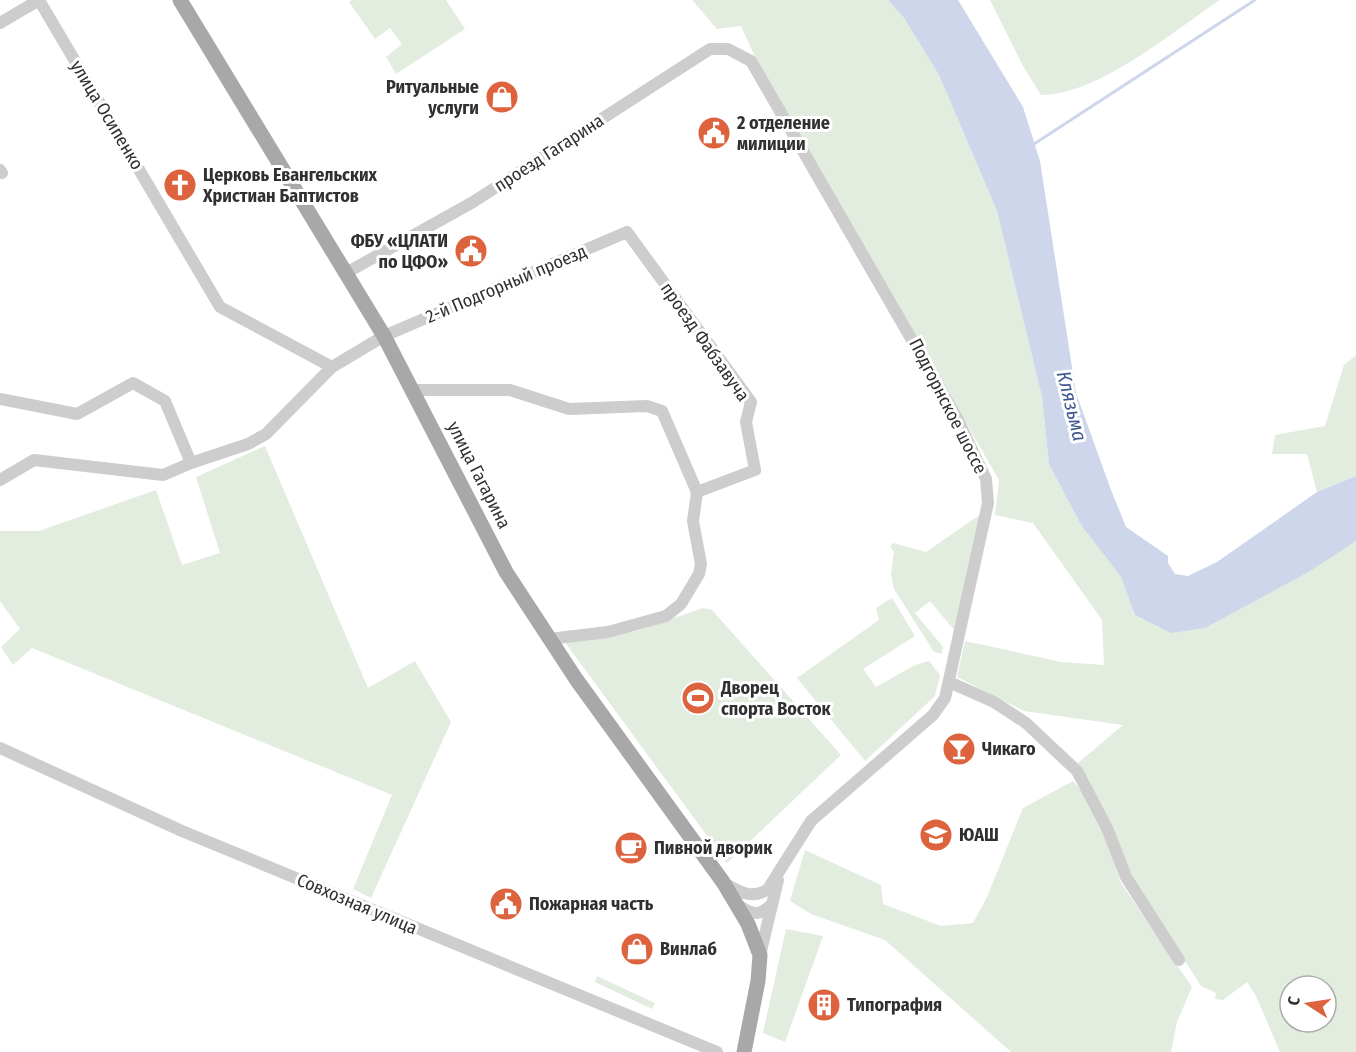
<svg xmlns="http://www.w3.org/2000/svg" width="1356" height="1052" font-family="'Fira Sans Condensed',sans-serif">
<style>
.green{fill:#e2ecdf;fill-rule:evenodd}
.water{fill:#cdd6eb}
.lines{fill:none;stroke-linecap:round;stroke-linejoin:round}
.stream{stroke:#cdd6eb;stroke-width:3}
.minor{stroke:#cdcdcd;stroke-width:12}
.major{stroke:#a8a8a8;stroke-width:15}
.labels{text-anchor:middle;dominant-baseline:central;stroke-width:6;stroke-linejoin:round;paint-order:stroke}
.poi-label{font-size:18px;font-weight:bold;fill:#303030;stroke:#fff;text-anchor:start}
.street-label{font-size:18px;fill:#303030;stroke:#fff}
.water-label{font-size:20px;font-style:italic;fill:#42598f;stroke:#fff}
</style>
<rect width="100%" height="100%" fill="#fff"/>
<g class="green">
<polygon points="352,0 446,0 465,29 396,74 386,57 402,44 390,28 375,39 349,2"/>
<path d="M 692,0 L 888,0 L 904,18 L 939,75 L 997,211 L 1042,397 L 1049,464 L 1081,525 L 1121,577 L 1135,615 L 1205,628 L 1356,541 L 1356,1052 L 1280,1052 L 1256,996 L 1247,982 L 1223,1000 L 1215,999 L 1216,993 L 1201,986 L 1134,882 L 1092,789 L 1078,763 L 1123,725 L 1024,711 L 957,677 L 965,641 L 1061,662 L 1104,665 L 1102,620 L 1033,523 L 995,515 L 999,480 L 756,59 L 741,26 L 717,29 ZM 1290,986 L 1326,986 L 1326,1022 L 1290,1022 Z"/>
<path d="M 990,0 L 1220,0 C 1172,32 1098,95 1041,95 L 1023,66 Z"/>
<polygon points="1356,355 1356,476 1317,492 1307,454 1272,454 1275,435 1325,426 1344,365"/>
<polygon points="265,446 368,688 415,661 451,722 371,898 353,889 392,795 32,648 13,665 1,647 20,629 0,601 0,531 39,531 156,490 182,565 220,553 196,477"/>
<polygon points="981,514 955,631 930,601 915,613 943,647 942,654 934,652 894,589 891,574 894,552 890,546 893,543 926,552"/>
<polygon points="892,598 915,636 863,669 876,687 915,665 929,661 940,675 935,696 865,761 797,678 879,620 876,608"/>
<polygon points="703,608 712,610 841,755 727,863 564,641 636,631"/>
<polygon points="1073,781 1083,793 1103,832 1121,883 1192,987 1177,1022 1171,1052 1011,1052 885,940 811,914 790,901 805,850 881,885 883,904 941,926 973,923 987,897 1023,808"/>
<polygon points="786,929 823,936 785,1042 763,1033"/>
<polygon points="597,976 655,1003 652,1009 595,982"/>
</g>
<polygon class="water" points="888,0 958,0 1023,107 1040,161 1076,393 1111,490 1126,527 1168,556 1168,563 1175,574 1188,576 1217,562 1317,492 1356,476 1356,541 1310,571 1205,628 1171,633 1135,615 1121,577 1081,525 1049,464 1042,397 997,211 939,75 904,18"/>
<g class="lines">
<polyline class="stream" points="1034,144 1255,0"/>
<g class="minor">
<polyline points="39,0 220,307 332,367"/>
<polyline points="0,23 39,0"/>
<polyline points="0,170 2,173"/>
<path d="M 346,273 L 473,202 L 710,49 L 728,49 L 751,61 L 958,420 L 986,479 L 988,503 L 945,698 L 933,715 L 811,821 L 768,889 C 753,900 739,892 724,883"/>
<polyline points="414,390 510,390 569,409 647,406 662,411 697,492 693,521 701,564 699,574 681,604 666,616 608,632 549,639"/>
<polyline points="0,399 77,414 133,383 165,401 191,463"/>
<polyline points="0,480 34,460 163,475 191,463 248,444 266,434 332,367 384,336 627,232 751,402 746,422 755,470 697,492"/>
<polyline points="949,682 994,702 1026,723 1077,771 1107,828 1126,877 1179,960"/>
<polyline points="0,748 182,831 717,1052"/>
<path d="M 738,905 C 751,914 759,917 771,905"/>
<polyline points="760,955 778,880"/>
</g>
<polyline class="major" points="180,0 384,336 506,572 576,679 723,882 748,924 760,955 758,981 744,1052"/>
</g>
<defs>
<g id="shop-disc" transform="scale(1.725)"><circle r="9.5" fill="#dc633d" stroke="#fff"/><path d="M-5-2.5h2.3a2.7 3.5 0 0 1 5.4 0H5L5.5 6h-11ZM-1.5-2.5h3a1.5 2.3 0 0 0-3 0Z" fill="#fff"/></g>
<g id="civic-disc" transform="scale(1.725)"><circle r="9.5" fill="#dc633d" stroke="#fff"/><path d="M-.6-6.5H3V-4.5H.6V-3L4-1V1h2V6H-6V1h2V-1L-.6-3ZM-1.2 2.5V6h2.4V2.5Z" fill="#fff"/></g>
<g id="church-disc" transform="scale(1.725)"><circle r="9.5" fill="#dc633d" stroke="#fff"/><path d="M-1.2-6h2.4v3.5h3.3v2.4h-3.3V6h-2.4V-.1h-3.3v-2.4h3.3Z" fill="#fff"/></g>
<g id="stadium-disc" transform="scale(1.725)"><circle r="9.5" fill="#dc633d" stroke="#fff"/><path d="M0-5a6.5 5 0 1 0 0 10a6.5 5 0 1 0 0-10ZM-3.5-1.8h7v3.6h-7Z" fill="#fff"/></g>
<g id="bar-disc" transform="scale(1.725)"><circle r="9.5" fill="#dc633d" stroke="#fff"/><path d="M-6-5H6L.8 .8V4.5H3.5V6h-7V4.5H-.8V.8Z" fill="#fff"/></g>
<g id="university-disc" transform="scale(1.725)"><circle r="9.5" fill="#dc633d" stroke="#fff"/><path d="M0-5L7-2L0 1L-7-2ZM-4 1L0 2.5L4 1V4Q0 6-4 4Z" fill="#fff"/></g>
<g id="cafe-disc" transform="scale(1.725)"><circle r="9.5" fill="#dc633d" stroke="#fff"/><path d="M-5.5-4.5H6V0H3Q3 3.5 0 3.5H-2.5Q-5.5 3.5-5.5 0ZM3-3.2v2h1.7v-2ZM-6 4.5H4V6H-6Z" fill="#fff"/></g>
<g id="building-disc" transform="scale(1.725)"><circle r="9.5" fill="#dc633d" stroke="#fff"/><path d="M-4-6H4V6H1V3H-1V6H-4ZM-2.5-4.3h1.7v1.8h-1.7ZM.8-4.3h1.7v1.8H.8ZM-2.5-1h1.7V.8h-1.7ZM.8-1h1.7V.8H.8Z" fill="#fff"/></g>
</defs>
<g fill-rule="evenodd">
<use href="#shop-disc" x="502" y="97"/>
<use href="#civic-disc" x="714" y="133"/>
<use href="#church-disc" x="180" y="185"/>
<use href="#civic-disc" x="471" y="251"/>
<use href="#stadium-disc" x="698" y="698"/>
<use href="#bar-disc" x="959" y="749"/>
<use href="#university-disc" x="936" y="835"/>
<use href="#cafe-disc" x="631" y="848"/>
<use href="#civic-disc" x="506" y="904"/>
<use href="#shop-disc" x="637" y="949"/>
<use href="#building-disc" x="824" y="1005"/>
</g>
<g class="labels">
<g class="poi-label">
<text x="479" y="87" text-anchor="end">Ритуальные<tspan x="479" dy="21">услуги</tspan></text>
<text x="737" y="123">2 отделение<tspan x="737" dy="21">милиции</tspan></text>
<text x="203" y="175">Церковь Евангельских<tspan x="203" dy="21">Христиан Баптистов</tspan></text>
<text x="448" y="241" text-anchor="end">ФБУ «ЦЛАТИ<tspan x="448" dy="21">по ЦФО»</tspan></text>
<text x="721" y="688">Дворец<tspan x="721" dy="21">спорта Восток</tspan></text>
<text x="982" y="749">Чикаго</text>
<text x="959" y="835">ЮАШ</text>
<text x="654" y="848">Пивной дворик</text>
<text x="529" y="904">Пожарная часть</text>
<text x="660" y="949">Винлаб</text>
<text x="847" y="1005">Типография</text>
</g>
<g class="street-label">
<text transform="translate(107 115) rotate(59)">улица Осипенко</text>
<text transform="translate(549 153) rotate(-33)">проезд Гагарина</text>
<text transform="translate(506 284) rotate(-23)">2-й Подгорный проезд</text>
<text transform="translate(705 342) rotate(55)">проезд Фабзавуча</text>
<text transform="translate(948 406) rotate(63)">Подгорнское шоссе</text>
<text transform="translate(479 475) rotate(63)">улица Гагарина</text>
<text transform="translate(357 904) rotate(23)">Совхозная улица</text>
</g>
<g class="water-label">
<text transform="translate(1072 406) rotate(76)">Клязьма</text>
</g>
</g>
<g transform="translate(1308 1004) rotate(282)"><circle r="28" fill="#ffffff" stroke="#acacac" stroke-width="1.5"/>
<path d="M0-4.5L10 22L0 15L-10 22Z" fill="#dc633d"/>
<text y="-9" font-size="16" font-weight="bold" text-anchor="middle" fill="#303030">С</text>
</g>
</svg>
